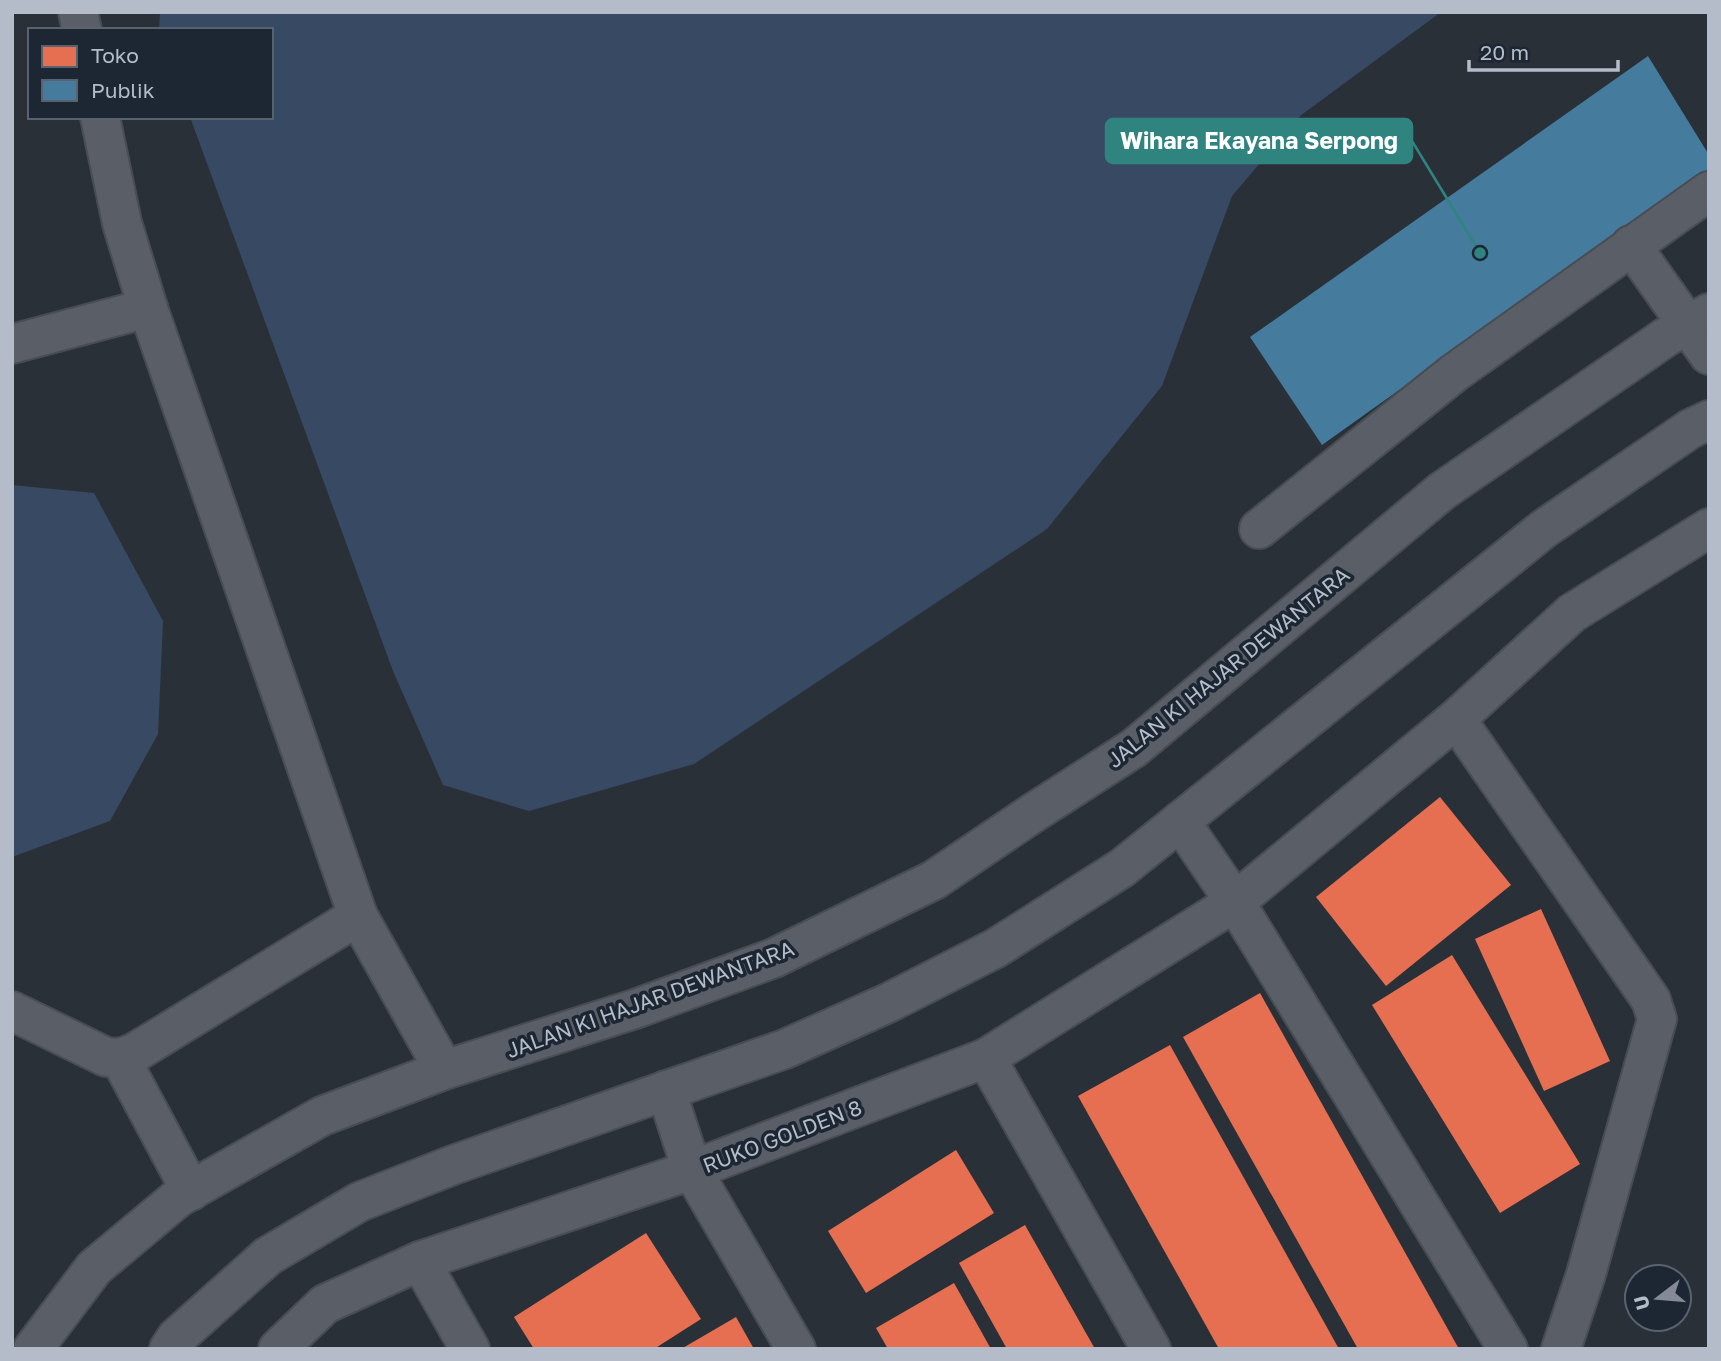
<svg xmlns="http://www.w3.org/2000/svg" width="1721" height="1361" font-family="'Golos Text',sans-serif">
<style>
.water{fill:#384963}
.shops{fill:#e76f51}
.public{fill:#457b9d}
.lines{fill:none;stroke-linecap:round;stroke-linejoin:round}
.minor-casing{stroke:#484c53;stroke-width:42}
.minor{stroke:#5a5e66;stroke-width:38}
.labels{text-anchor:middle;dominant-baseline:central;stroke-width:7;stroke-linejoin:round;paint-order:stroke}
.street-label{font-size:21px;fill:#b4bcc9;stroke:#1d2633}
.leader{fill:none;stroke:#308480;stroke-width:2.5}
.callout-dot{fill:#308480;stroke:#1d2633;stroke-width:2.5}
.callout{fill:#308480;stroke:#308480;stroke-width:2.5}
.callout-label{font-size:23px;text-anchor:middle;font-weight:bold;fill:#fff}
</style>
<rect width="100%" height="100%" fill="#2a3038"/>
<g class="water">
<polygon points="160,12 1441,12 1300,116 1232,196 1162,386 1047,529 694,764 529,811 443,785 393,671 190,117 271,117 271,30 159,30"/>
<polygon points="12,485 94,493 163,621 158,734 110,821 12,857"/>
</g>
<g class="shops">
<polygon points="1440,797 1511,885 1386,986 1316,897"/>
<polygon points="1541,909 1610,1061 1544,1091 1475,939"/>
<polygon points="1452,955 1580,1164 1500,1213 1372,1005"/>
<polygon points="1260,993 1459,1349 1358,1349 1183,1037"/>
<polygon points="1170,1045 1339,1349 1219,1349 1078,1096"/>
<polygon points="956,1150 994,1213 866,1293 828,1231"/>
<polygon points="1025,1225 1095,1349 1007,1349 959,1263"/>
<polygon points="646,1233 701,1319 654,1349 534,1349 514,1317"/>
<polygon points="954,1283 991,1349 888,1349 876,1328"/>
<polygon points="736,1317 754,1349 681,1349"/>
</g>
<polygon class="public" points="1648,56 1709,155 1709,169 1322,445 1250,337"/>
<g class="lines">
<g class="minor-casing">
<g id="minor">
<polyline points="78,12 82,30"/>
<polyline points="100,117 122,223 148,308 358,916 444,1070"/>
<polyline points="1631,245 1709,355"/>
<polyline points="12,344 148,308"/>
<polyline points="1259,529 1454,373 1709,191"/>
<polyline points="1456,719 1651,1000 1657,1019 1586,1274 1561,1349"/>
<polyline points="1180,821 1235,902 1508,1349"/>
<polyline points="12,1011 106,1057 120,1058 134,1053 358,916"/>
<polyline points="120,1058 191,1191"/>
<polyline points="986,1058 1151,1349"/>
<polyline points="666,1090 692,1170 796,1349"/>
<polyline points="420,1261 470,1349"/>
<polyline points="33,1349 94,1268 179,1197 322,1116 444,1070 635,1009 774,958 934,880 1033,813 1134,748 1442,491 1666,337 1709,313"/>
<polyline points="169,1349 176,1338 268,1256 359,1202 453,1165 785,1049 888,1003 996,948 1122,868 1545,528 1690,429 1709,420"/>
<polyline points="278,1349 325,1304 420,1261 692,1170 986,1058 1235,902 1456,719 1572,613 1709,528"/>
</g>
</g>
<use href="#minor" class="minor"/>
</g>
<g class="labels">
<g class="street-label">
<text transform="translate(1228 667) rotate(-39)">JALAN KI HAJAR DEWANTARA</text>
<text transform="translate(650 999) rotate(-20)">JALAN KI HAJAR DEWANTARA</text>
<text transform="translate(782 1136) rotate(-21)">RUKO GOLDEN 8</text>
</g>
</g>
<path class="leader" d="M1480 253L1412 141"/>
<circle class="callout-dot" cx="1480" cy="253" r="7"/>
<rect class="callout" x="1106" y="119" width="306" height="44" rx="7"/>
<g class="callout-label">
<text x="1259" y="149">Wihara Ekayana Serpong</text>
</g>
<rect width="1721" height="1361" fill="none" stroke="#b4bcc9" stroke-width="28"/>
<rect x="28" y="28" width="245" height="91" fill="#1d2633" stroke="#59626f" stroke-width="2"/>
<rect x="42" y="46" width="35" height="21" fill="#e76f51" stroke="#59626f" stroke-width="2"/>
<text x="91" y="63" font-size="21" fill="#b4bcc9">Toko</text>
<rect x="42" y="80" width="35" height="21" fill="#457b9d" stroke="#59626f" stroke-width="2"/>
<text x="91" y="98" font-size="21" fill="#b4bcc9">Publik</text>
<g transform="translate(1658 1298) rotate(254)"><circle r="33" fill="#1d2633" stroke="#59626f" stroke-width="2"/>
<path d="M0-5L12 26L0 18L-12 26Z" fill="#848b96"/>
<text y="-10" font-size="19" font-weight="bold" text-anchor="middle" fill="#b4bcc9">U</text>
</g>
<path d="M1469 60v10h149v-10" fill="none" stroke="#b4bcc9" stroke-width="3.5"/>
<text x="1480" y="60" font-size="21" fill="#b4bcc9" stroke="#1d2633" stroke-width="5" paint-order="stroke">20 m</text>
</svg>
